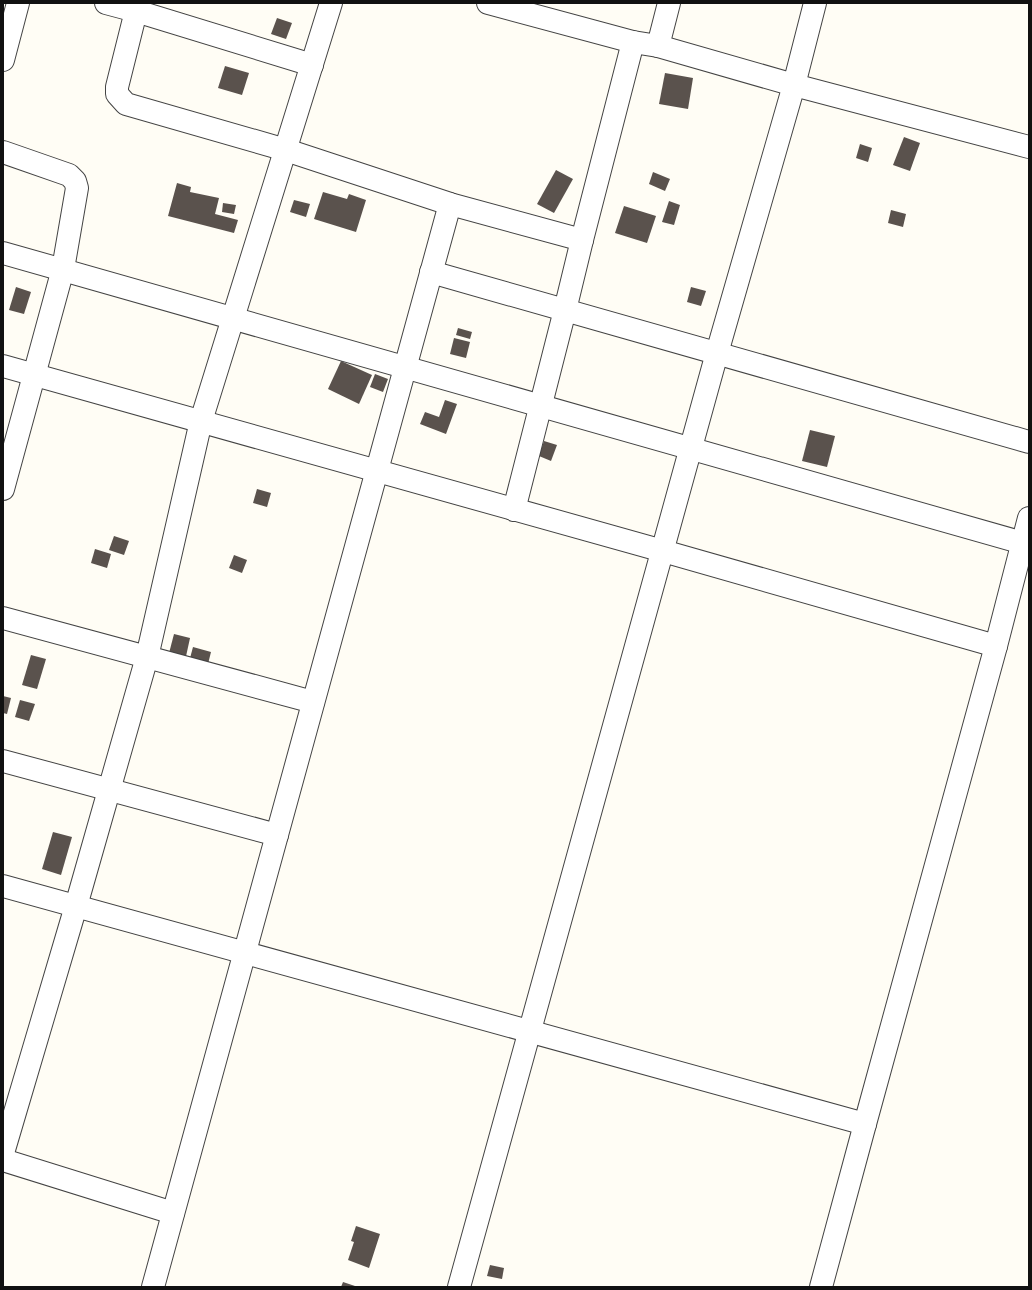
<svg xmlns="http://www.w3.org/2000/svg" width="1032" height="1290" font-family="'Roboto Serif',serif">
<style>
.building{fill:#5a524d}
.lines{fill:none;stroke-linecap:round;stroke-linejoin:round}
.minor-casing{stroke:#444;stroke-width:24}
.minor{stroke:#fff;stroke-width:22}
</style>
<rect width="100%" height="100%" fill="#fffdf5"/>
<g class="building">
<polygon points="277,18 292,23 286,39 271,34"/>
<polygon points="225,66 249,73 242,95 218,88"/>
<polygon points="665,73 693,78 688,109 659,104"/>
<polygon points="904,137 920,143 910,171 893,165"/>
<polygon points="860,144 872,148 868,162 856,158"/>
<polygon points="556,170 573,179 554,213 537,204"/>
<polygon points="653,172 670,179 665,191 649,184"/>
<polygon points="177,183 191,187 190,192 219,198 215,214 238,220 234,233 168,216"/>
<polygon points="323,192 347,199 349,194 366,200 356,232 314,219"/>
<polygon points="294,200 310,204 306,217 290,212"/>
<polygon points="669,201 680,205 674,225 662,222"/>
<polygon points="223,203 236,205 234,214 222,212"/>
<polygon points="624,206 656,216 647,243 615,233"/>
<polygon points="891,210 906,214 903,227 888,223"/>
<polygon points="16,287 31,292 24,314 9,310"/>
<polygon points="691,287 706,291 701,306 687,302"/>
<polygon points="458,328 472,332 470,339 456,335"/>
<polygon points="454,338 470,342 466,358 450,354"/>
<polygon points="341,361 372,375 359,404 328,389"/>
<polygon points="375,374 388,379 383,392 370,387"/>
<polygon points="445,400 457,404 446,434 420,424 425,412 439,417"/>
<polygon points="810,430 835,436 827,467 802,461"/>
<polygon points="544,441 557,445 551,461 539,456"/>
<polygon points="257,489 271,493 267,507 253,503"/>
<polygon points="114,536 129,541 124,555 109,550"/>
<polygon points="95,549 111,554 107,568 91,563"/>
<polygon points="234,555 247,560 242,573 229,568"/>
<polygon points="174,634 190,638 185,661 168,657"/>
<polygon points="193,647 211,652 207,668 189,662"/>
<polygon points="31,655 46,659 37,689 22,685"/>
<polygon points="3,696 11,698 7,714 3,713"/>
<polygon points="20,700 35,704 29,721 15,717"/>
<polygon points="53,832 72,837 61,875 42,869"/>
<polygon points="356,1226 380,1234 369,1268 348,1260 354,1242 351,1241"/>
<polygon points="490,1265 504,1268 502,1279 487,1276"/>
<polygon points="343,1282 358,1287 341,1287"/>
</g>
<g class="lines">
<g class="minor-casing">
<g id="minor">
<polyline points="106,3 136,11 312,65"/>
<polyline points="138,3 117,87 117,94 126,104 286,150 450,204 582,240"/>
<polyline points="488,3 633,42 658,46 794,85 1029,147"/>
<polyline points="658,46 669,3"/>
<polyline points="3,60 18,3"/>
<polyline points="3,152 69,175 75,181 77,188 63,269 3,489"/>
<polyline points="3,253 1023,543"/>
<polyline points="431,272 1029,442"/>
<polyline points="3,366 663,551 996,646"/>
<polyline points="514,510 565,310 582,240 633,42"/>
<polyline points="3,618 313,702"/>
<polyline points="3,761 277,835"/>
<polyline points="3,886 865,1124"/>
<polyline points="3,1153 76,906 147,657 201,421 331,3"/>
<polyline points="3,1160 173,1213"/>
<polyline points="153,1287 450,204"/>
<polyline points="459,1287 717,353 794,85 815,3"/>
<polyline points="821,1287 865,1124 996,646 1029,518"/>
</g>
</g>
<use href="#minor" class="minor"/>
</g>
<rect width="1032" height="1290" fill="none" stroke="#111111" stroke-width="8"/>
</svg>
